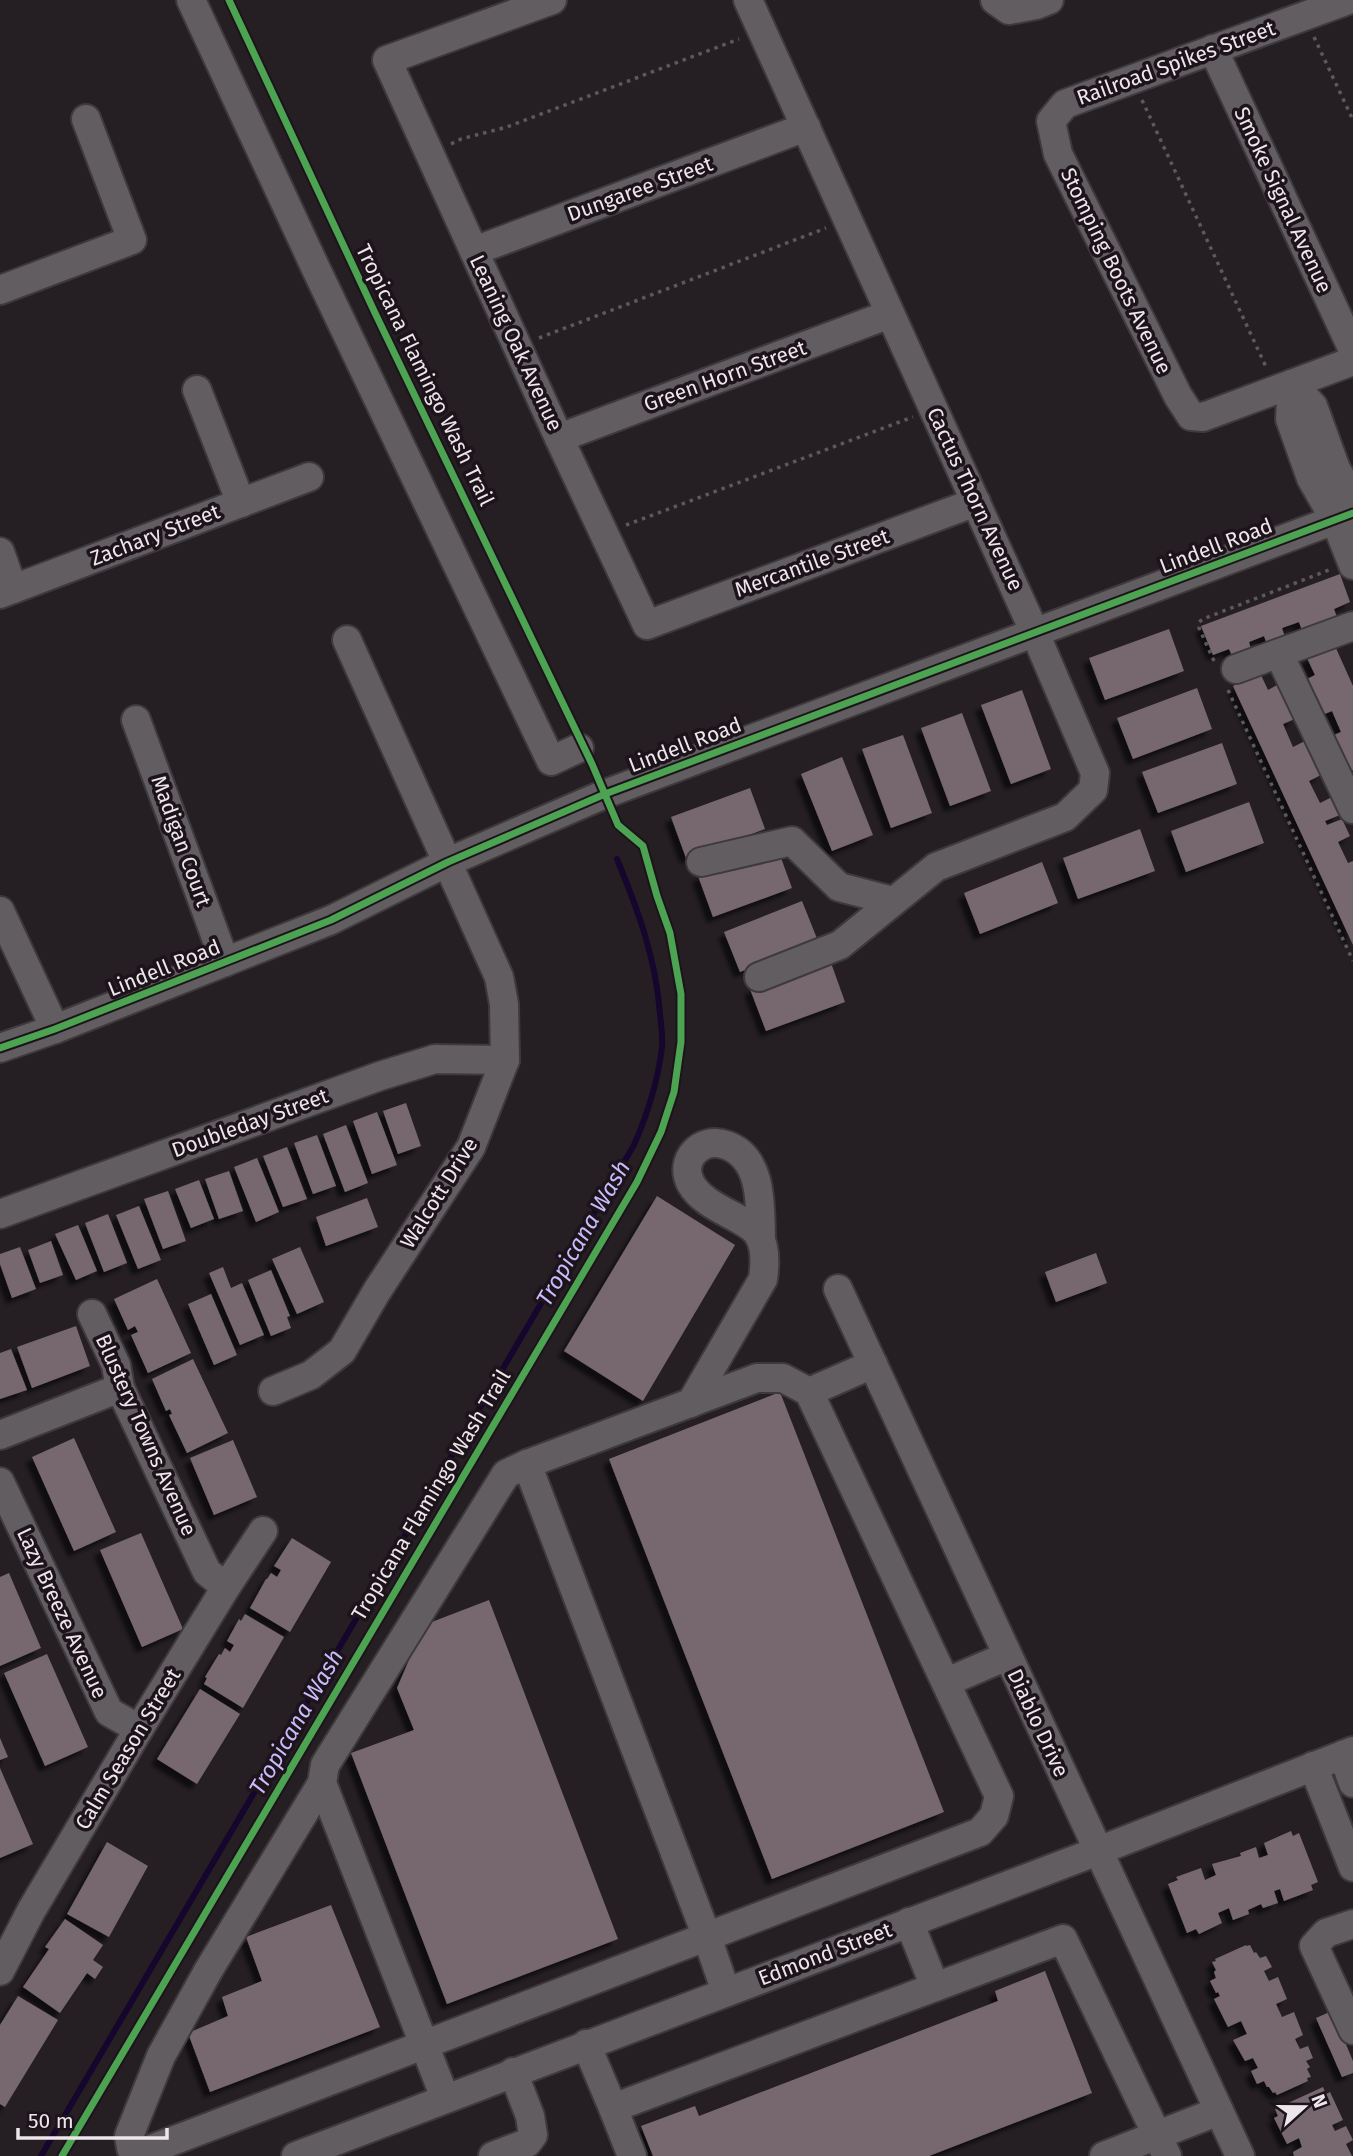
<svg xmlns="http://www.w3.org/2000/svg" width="1353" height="2156" font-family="'Fira Sans',sans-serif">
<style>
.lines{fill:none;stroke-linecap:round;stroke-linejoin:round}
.stream{stroke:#14062d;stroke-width:6}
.building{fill:#77686f;filter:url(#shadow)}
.minor-casing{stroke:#3e393d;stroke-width:32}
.path{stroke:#5c585b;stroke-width:3.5;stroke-dasharray:3.5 5;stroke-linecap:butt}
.minor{stroke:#625d61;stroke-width:28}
.cycleway-casing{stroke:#1d141b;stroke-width:11}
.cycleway{stroke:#4ca352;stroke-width:7}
.labels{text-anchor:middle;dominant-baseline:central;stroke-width:7;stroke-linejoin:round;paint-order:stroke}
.street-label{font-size:21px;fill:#ede6eb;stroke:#1d141b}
.water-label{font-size:23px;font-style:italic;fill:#c7bcfc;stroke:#1d141b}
</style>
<defs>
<filter id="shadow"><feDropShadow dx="-6" dy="6" stdDeviation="2" flood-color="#0009"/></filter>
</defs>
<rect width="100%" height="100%" fill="#251f24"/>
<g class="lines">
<path class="stream" d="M 41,2156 L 634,1145 C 648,1113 658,1081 662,1047 C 663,1036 661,1025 660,1014 C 656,959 638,910 617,859"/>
</g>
<g class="building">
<polygon points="1340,574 1350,602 1334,609 1338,620 1303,633 1299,622 1282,628 1286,640 1268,647 1264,636 1249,642 1252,653 1234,660 1229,649 1213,655 1201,626"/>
<polygon points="1169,629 1184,671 1105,700 1089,658"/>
<polygon points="1335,646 1353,686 1353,770 1346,774 1329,737 1341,732 1332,711 1320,716 1303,681 1315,675 1307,658"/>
<polygon points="1260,673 1268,690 1279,684 1295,719 1283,724 1293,747 1305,741 1321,775 1309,781 1320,803 1332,797 1340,815 1325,821 1327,825 1342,819 1350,836 1338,842 1348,863 1353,861 1353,945 1233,686"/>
<polygon points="1197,688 1212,729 1133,759 1117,718"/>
<polygon points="1022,690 1051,769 1011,784 981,705"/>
<polygon points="962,713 991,791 950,806 921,728"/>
<polygon points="903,735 932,813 891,828 862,749"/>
<polygon points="1222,743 1237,784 1158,813 1142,772"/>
<polygon points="842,757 873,835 832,851 801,774"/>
<polygon points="750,788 765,829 686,858 671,817"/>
<polygon points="1249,802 1264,843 1186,872 1171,831"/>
<polygon points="1140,829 1155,871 1078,899 1063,858"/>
<polygon points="777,847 792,888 713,917 698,876"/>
<polygon points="1042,862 1058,903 980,934 964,893"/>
<polygon points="802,901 818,941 740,972 724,932"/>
<polygon points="830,960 845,1002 766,1031 750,989"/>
<polygon points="406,1103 421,1146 398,1154 383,1111"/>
<polygon points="377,1112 397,1165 372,1174 353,1121"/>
<polygon points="346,1125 368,1183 345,1192 323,1134"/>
<polygon points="317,1135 336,1186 313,1194 294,1143"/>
<polygon points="287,1147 307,1199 283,1207 263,1156"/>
<polygon points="257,1158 279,1212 256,1222 234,1167"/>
<polygon points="229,1171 243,1211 219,1219 205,1179"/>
<polygon points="199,1180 214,1219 191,1228 175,1189"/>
<polygon points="168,1191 186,1241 163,1249 144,1199"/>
<polygon points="657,1196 735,1245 643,1401 564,1351"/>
<polygon points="367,1198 378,1227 326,1246 316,1217"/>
<polygon points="139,1206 161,1260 138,1269 116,1215"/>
<polygon points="108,1214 127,1263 104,1272 85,1223"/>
<polygon points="78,1225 97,1271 76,1280 55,1234"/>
<polygon points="51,1241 63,1275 40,1283 28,1250"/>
<polygon points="20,1247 36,1289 12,1298 0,1264 0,1254"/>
<polygon points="300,1247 324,1302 297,1314 272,1259"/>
<polygon points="1096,1253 1107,1283 1056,1302 1045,1272"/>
<polygon points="223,1267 231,1288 242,1283 264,1335 240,1345 209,1273"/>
<polygon points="271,1270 290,1316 287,1317 291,1328 271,1336 248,1280"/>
<polygon points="157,1279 191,1353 148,1373 131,1335 138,1332 135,1326 128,1330 114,1299"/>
<polygon points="211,1294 237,1355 214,1365 188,1304"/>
<polygon points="76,1326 90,1366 32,1388 17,1347"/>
<polygon points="11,1349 27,1390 0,1399 0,1353"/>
<polygon points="193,1359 228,1433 187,1453 169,1415 172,1414 170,1409 166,1411 152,1379"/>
<polygon points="780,1392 944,1812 772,1879 609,1459"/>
<polygon points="74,1438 116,1532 74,1551 32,1457"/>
<polygon points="233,1440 257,1497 214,1515 190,1458"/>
<polygon points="141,1533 183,1629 142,1647 100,1550"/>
<polygon points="292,1538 331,1562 290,1632 250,1608 266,1579 267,1579 271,1573 277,1577 281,1570 274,1566"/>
<polygon points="9,1573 41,1648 0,1666 0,1577"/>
<polygon points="489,1600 618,1939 447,2004 351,1753 414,1730 397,1688 424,1625"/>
<polygon points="245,1614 284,1637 243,1708 204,1684 207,1678 205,1677 219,1654 221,1655 225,1648 230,1652 234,1645 227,1641 239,1619 241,1621"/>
<polygon points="47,1654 88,1747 45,1766 4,1673"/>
<polygon points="200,1689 240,1714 197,1784 157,1759"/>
<polygon points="0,1738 8,1757 0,1760"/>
<polygon points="0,1768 33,1844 0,1858"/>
<polygon points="1291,1831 1293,1836 1299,1833 1318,1882 1311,1885 1313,1890 1284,1901 1280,1889 1274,1891 1278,1903 1263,1908 1261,1904 1248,1910 1249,1914 1233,1920 1229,1908 1218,1913 1222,1923 1199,1934 1196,1929 1187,1933 1168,1884 1178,1880 1176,1877 1201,1868 1205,1880 1216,1875 1212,1864 1241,1856 1240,1853 1256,1847 1259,1858 1268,1855 1264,1843"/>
<polygon points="107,1842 148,1866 109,1937 67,1914"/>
<polygon points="331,1905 380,2027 210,2092 188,2033 228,2016 222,1997 262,1981 246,1937"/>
<polygon points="65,1919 103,1945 93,1960 103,1967 95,1979 87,1973 60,2013 23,1987 49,1949 45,1947"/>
<polygon points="1246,1945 1246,1946 1250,1945 1254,1953 1256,1952 1260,1958 1266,1956 1272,1967 1264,1971 1269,1981 1278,1977 1287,1999 1276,2004 1282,2017 1294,2012 1303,2035 1295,2039 1300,2049 1308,2046 1313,2058 1306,2061 1310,2067 1307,2069 1311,2077 1307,2078 1308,2081 1277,2095 1275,2092 1273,2093 1269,2087 1267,2087 1264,2081 1257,2084 1251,2071 1258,2068 1253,2058 1245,2061 1233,2040 1247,2034 1241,2021 1228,2027 1214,1999 1220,1996 1218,1992 1216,1993 1210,1981 1216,1978 1214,1972 1216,1970 1212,1962 1216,1961 1215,1959"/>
<polygon points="1045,1971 1092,2093 929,2156 653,2156 641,2126 695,2106 699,2116 998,2001 995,1991"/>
<polygon points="18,1996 58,2020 5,2107 0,2104 0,2025"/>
<polygon points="1332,2011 1353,2061 1353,2073 1342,2077 1316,2018"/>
<polygon points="1323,2087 1326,2094 1330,2092 1343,2120 1332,2125 1335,2131 1346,2126 1353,2140 1346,2144 1352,2156 1294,2156 1293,2152 1302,2147 1299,2138 1287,2144 1274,2118 1278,2116 1275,2109"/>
</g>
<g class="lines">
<g class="minor-casing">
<g id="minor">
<polyline points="191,0 317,271 551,761 579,748"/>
<polyline points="552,0 387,60 559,438 647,625 976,502"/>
<polyline points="748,0 1035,633 1095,773 1093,790 1065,817 936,867 840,945 759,977"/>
<polyline points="995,0 1009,10 1036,5 1049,0"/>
<polyline points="1348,0 1065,104 1051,121 1058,154 1178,396 1191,416 1203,417 1353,361"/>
<polyline points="1213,49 1353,350"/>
<polyline points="474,251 806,127"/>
<polyline points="0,290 132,240 86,119"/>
<polyline points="1292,384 1290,419 1311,478 1335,520 1353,565"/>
<polyline points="1292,384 1313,406 1336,469 1353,499"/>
<polyline points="197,390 241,503"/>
<polyline points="559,438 890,314"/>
<polyline points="0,552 13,589"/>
<polyline points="0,594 309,477"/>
<polyline points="1279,654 1353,809"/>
<polyline points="1236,669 1353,626"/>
<polyline points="136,720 225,962"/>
<polyline points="701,862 792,841 839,887 893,901"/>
<polyline points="0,911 55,1029"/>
<polyline points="0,1048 55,1029 331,920 448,862 605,794 1353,513"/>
<polyline points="0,1214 380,1076 435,1059 505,1060"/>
<polyline points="838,1289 1240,2156"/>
<polyline points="92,1314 116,1365 120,1388 207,1572 226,1587"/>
<polyline points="273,1391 311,1375 342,1351 377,1291 471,1147 505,1060 504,1004 499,977 347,640"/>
<polyline points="809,1392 873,1364"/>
<path d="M 691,1403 L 763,1279 C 765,1265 766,1248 759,1236 C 750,1218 706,1210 691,1184 C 678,1160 701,1136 726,1145 C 764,1158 760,1209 761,1240"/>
<polyline points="0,1435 120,1388"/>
<polyline points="0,1482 109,1712 139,1729"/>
<polyline points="947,1682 1007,1656"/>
<polyline points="1343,1755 1353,1783"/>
<polyline points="1313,1766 1353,1867"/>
<polyline points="322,1783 208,1971 161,2056 129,2136 131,2148 141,2153 980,1832 994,1816 999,1796 809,1392 783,1378 757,1378 527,1464"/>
<polyline points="909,1922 935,1987"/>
<polyline points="1353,1924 1326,1933 1314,1946 1353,2030"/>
<polyline points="0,1971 31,1911 139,1729 226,1587 263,1531"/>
<polyline points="586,2044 613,2108 1063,1939 1167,2156"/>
<polyline points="445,2098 322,1783 325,1765 506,1474 527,1464 707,1937 726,1992"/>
<polyline points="613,2108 632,2156"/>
<polyline points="296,2156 1098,1851 1353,1751"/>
<polyline points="493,2156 527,2143 533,2135 530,2116 513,2072"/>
<polyline points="1104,2156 1219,2111"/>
</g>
</g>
<g class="path">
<polyline points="1314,37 1353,120"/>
<polyline points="1142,100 1267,369"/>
<polyline points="451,144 461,139 507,127 739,39"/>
<polyline points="539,338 826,228"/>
<polyline points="626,525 913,417"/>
<polyline points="1214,661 1199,628 1199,622 1203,619 1329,570"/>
<polyline points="1228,690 1353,961"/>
</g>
<use href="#minor" class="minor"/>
<g class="cycleway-casing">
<g id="cycleway">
<polyline points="0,1048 55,1029 331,920 448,862 605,794 1353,513"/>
<polyline points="62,2156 637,1182 661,1132 674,1092 681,1042 681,994 670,933 657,896 643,846 618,825 592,764 375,313 229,0"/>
</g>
</g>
<use href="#cycleway" class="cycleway"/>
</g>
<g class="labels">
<g class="street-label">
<text transform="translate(1176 63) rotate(-20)">Railroad Spikes Street</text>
<text transform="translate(640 189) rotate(-20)">Dungaree Street</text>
<text transform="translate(1283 200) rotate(65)">Smoke Signal Avenue</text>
<text transform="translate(1116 271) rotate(64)">Stomping Boots Avenue</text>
<text transform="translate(516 343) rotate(65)">Leaning Oak Avenue</text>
<text transform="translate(425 375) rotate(64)">Tropicana Flamingo Wash Trail</text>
<text transform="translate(725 376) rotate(-20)">Green Horn Street</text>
<text transform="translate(975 499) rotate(65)">Cactus Thorn Avenue</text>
<text transform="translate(155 535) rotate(-21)">Zachary Street</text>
<text transform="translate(1216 546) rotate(-21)">Lindell Road</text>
<text transform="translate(812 563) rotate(-20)">Mercantile Street</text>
<text transform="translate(685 745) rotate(-21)">Lindell Road</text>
<text transform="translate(181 841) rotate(70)">Madigan Court</text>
<text transform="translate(164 968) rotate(-22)">Lindell Road</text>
<text transform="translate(250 1123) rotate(-20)">Doubleday Street</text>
<text transform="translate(439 1193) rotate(-58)">Walcott Drive</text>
<text transform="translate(146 1435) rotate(66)">Blustery Towns Avenue</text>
<text transform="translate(431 1495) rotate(-59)">Tropicana Flamingo Wash Trail</text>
<text transform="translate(62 1613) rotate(65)">Lazy Breeze Avenue</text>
<text transform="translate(1038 1723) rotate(65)">Diablo Drive</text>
<text transform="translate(128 1749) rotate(-59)">Calm Season Street</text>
<text transform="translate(825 1954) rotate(-21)">Edmond Street</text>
</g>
<g class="water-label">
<text transform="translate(583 1233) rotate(-60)">Tropicana Wash</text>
<text transform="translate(296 1722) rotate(-60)">Tropicana Wash</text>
</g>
</g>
<g transform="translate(1304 2107) rotate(69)" stroke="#1d141b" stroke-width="5" paint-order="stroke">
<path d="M0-5L12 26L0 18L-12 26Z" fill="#ede6eb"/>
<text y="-10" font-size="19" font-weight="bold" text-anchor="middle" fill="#ede6eb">N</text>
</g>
<path d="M18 2128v10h149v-10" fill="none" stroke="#ede6eb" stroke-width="3.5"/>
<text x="28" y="2128" font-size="21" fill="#ede6eb" stroke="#1d141b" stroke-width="5" paint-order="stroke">50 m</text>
</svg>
